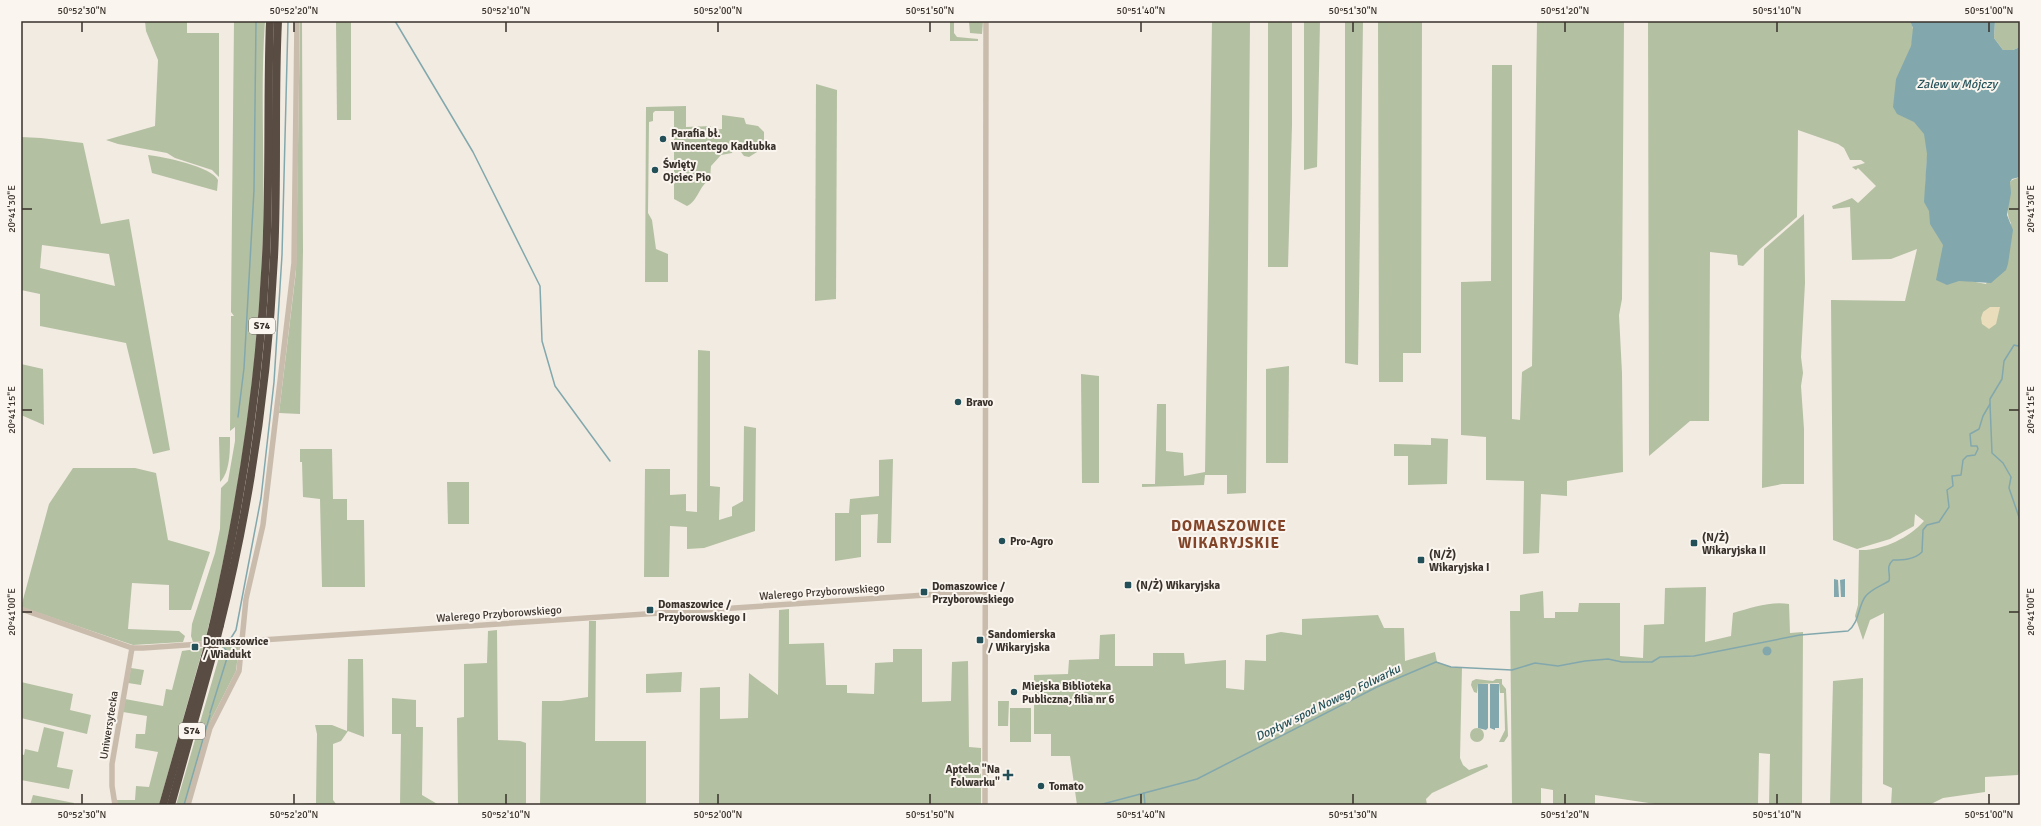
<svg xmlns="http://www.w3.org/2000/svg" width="2041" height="826" font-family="Signika,sans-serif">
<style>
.green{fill:#b4c0a2;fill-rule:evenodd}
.sand{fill:#eaddbb}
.water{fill:#82a8ad}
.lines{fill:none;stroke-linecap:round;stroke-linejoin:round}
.stream{stroke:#82a8ad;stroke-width:1.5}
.tertiary{stroke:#cabcad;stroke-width:5.5}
.motorway{stroke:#594c43;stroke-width:8}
.motorway-bridge{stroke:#594c43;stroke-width:8}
.ticks{fill:none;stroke:#39312b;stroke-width:1.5}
.poi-dot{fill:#235058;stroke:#faf5ee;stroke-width:1.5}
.labels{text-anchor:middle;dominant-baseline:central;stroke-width:4;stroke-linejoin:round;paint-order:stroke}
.shield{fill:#faf5ee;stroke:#736c66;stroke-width:1}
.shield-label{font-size:10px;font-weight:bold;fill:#39312b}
.poi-label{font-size:11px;font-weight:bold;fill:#39312b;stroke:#faf5ee;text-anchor:start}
.street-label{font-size:11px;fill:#39312b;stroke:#faf5ee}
.water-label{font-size:12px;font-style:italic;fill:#235058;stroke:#faf5ee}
.district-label{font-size:15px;font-weight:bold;letter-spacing:1px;fill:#82452a;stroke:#faf5ee}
.neatline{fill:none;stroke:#39312b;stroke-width:1.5}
.ticks-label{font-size:10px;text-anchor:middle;fill:#39312b}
</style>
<rect width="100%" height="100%" fill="#f2ebe1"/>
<g class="green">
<polygon points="145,21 187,21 187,33 219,33 219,177 212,170 175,158 167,153 118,144 106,140 155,126 158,60 146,31"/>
<path d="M 234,21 L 265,21 C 260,91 265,162 263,231 C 259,370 238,507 205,641 L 193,642 L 191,636 L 192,624 L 215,553 L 220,529 L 221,488 L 228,481 L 235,441 L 235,427 L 230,431 L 231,316 L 234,316 L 231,312 Z"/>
<polygon points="300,21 302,21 303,251 300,414 279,413 296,271"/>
<polygon points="336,21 351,21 351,120 337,120"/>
<polygon points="950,21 954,21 954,33 957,37 978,39 978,41 950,41"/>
<polygon points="969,21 983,21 982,34 970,33"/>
<polygon points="1212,21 1250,21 1246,493 1227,494 1227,475 1205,475 1204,485 1142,487 1142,484 1155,484 1157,404 1166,404 1166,451 1183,453 1184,476 1205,472"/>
<polygon points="1268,21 1292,21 1292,125 1288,267 1268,267"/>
<polygon points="1304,21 1320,21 1317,167 1304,170"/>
<polygon points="1345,21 1363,21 1358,365 1345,363"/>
<polygon points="1378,21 1422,21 1421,353 1403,353 1403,382 1379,382"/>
<polygon points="1537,21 1624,21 1622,299 1619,315 1622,373 1623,472 1567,481 1567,496 1541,494 1539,553 1523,554 1524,481 1486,480 1486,437 1461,435 1461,282 1491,281 1492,65 1512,65 1512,419 1520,420 1522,372 1532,366"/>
<path d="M 1648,21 L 1910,21 C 1917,31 1911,48 1907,59 L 1926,139 L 1928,141 L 1925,192 L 1937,230 L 1959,281 L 1970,281 L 1986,284 L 2011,223 C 2004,213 2011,195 2010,182 L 2012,180 L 2020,177 L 2020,766 L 2018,775 L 1985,777 L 1985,792 L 1943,798 L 1929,805 L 1891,805 L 1892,788 L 1883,784 L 1884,613 L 1870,620 L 1863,640 L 1855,616 L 1858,605 L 1859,550 C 1882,551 1909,538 1924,521 L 1915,514 L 1914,526 L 1890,539 L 1857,549 L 1833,540 L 1831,300 L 1905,301 L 1917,249 L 1891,259 L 1852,260 L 1850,207 L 1833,209 L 1832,206 L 1852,198 L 1858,203 L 1876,186 L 1858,168 L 1856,170 L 1852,167 L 1865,163 L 1861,160 L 1850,160 L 1844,148 L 1838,144 L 1798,130 L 1797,217 L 1760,249 L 1743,266 L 1738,265 L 1737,255 L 1710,252 L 1709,421 L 1690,421 L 1649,456 Z"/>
<polygon points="1995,21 2020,21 2020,47 2013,50 2003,50 1994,38"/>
<polygon points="816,84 837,90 836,299 815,301"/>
<path d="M 686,106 L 686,127 L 711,126 L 711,130 L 722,129 L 722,115 L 744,118 L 746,124 L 758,126 L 764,132 L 764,141 L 758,143 L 757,152 L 749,157 L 744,156 L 738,148 L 734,147 L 732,153 L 721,155 L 711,166 L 710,179 C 699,186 698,201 687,206 L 674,199 L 674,111 L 655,111 L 653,113 L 653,121 L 649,122 L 648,213 L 652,220 L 656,249 L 668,254 L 668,282 L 645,282 L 646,107 Z"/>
<path d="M 21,137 L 41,138 L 83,143 L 101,224 L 129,219 L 170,450 L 153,454 L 126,343 L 40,326 L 40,294 L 21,290 ZM 42,245 L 109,254 L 115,286 L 40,268 Z"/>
<path d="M 148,155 C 163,157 211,166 218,180 L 217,191 L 152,173 Z"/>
<polygon points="1804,214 1805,283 1801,357 1803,373 1801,386 1804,429 1804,484 1782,484 1762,488 1764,249"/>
<polygon points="698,350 710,351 710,486 720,487 719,520 732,516 732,507 743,501 744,426 756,428 755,531 704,548 687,549 687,527 670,526 669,577 644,577 645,469 670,469 670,495 686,494 686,511 697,512"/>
<polygon points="21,364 43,369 44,425 21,415"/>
<polygon points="1289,366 1288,463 1266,463 1266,369"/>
<polygon points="1081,374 1099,376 1099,483 1082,483"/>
<path d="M 219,437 L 230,437 C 230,451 230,472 220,482 Z"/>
<polygon points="1431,438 1448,439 1447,484 1408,485 1408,456 1394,456 1394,444 1431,445"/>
<polygon points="300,449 332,449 333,499 347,499 347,520 364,520 365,587 322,587 320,499 303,497 302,462 300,462"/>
<polygon points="893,459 891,543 877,543 878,514 861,515 861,557 835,561 835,513 849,513 850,499 879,496 879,460"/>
<polygon points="73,468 135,468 156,473 168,540 210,552 191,610 169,610 169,585 132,583 128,629 179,631 185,636 183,642 133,645 21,607 49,504"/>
<polygon points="447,482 469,482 469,524 448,524"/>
<path d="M 1706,587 L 1705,642 L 1731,636 L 1733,613 C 1751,608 1770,601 1789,604 L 1790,633 L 1803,632 L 1802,805 L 1769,805 L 1770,754 L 1759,753 L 1758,805 L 1662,805 L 1595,795 L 1595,805 L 1553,805 L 1553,790 L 1541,788 L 1541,805 L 1512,805 L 1510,611 L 1520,611 L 1520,595 L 1543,591 L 1544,618 L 1555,618 L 1555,612 L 1578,612 L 1579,603 L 1620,603 L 1620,656 L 1643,658 L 1644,625 L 1664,624 L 1665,588 Z"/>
<polygon points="789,609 789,644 824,643 826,685 847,685 847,693 874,694 875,663 893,662 893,649 922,649 922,702 951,701 952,662 968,661 969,747 981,748 981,805 699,805 700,688 720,687 720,719 748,718 749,673 778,695 779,610"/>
<polygon points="1378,615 1384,628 1404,628 1405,661 1435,652 1437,662 1451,667 1462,667 1460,758 1463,765 1469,770 1487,764 1488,767 1432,793 1426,799 1427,805 1077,805 1070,756 1051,756 1051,734 1034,734 1034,675 1068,674 1069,660 1099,659 1100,635 1115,634 1115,666 1153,666 1153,653 1184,653 1185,664 1226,660 1226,688 1244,690 1245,660 1266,661 1266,635 1281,632 1302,635 1302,619"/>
<polygon points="589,621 596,621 595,741 646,741 646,805 540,805 542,701 561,701 588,697"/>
<polygon points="497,630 498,740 520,741 526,743 526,805 458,805 457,718 464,717 464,664 487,663 488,631"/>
<polygon points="239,645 236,671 211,720 186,805 176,805 222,647"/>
<polygon points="203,648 159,805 118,805 116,800 135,800 136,786 149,787 158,752 135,748 136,734 145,734 147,716 123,712 125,699 163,706 166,689 172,690 182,651"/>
<polygon points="348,659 363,659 364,737 348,731 341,741 333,744 333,800 336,804 370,805 281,805 316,803 317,734 315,725 332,725 347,731"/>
<polygon points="131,668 144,670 141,685 128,683"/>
<polygon points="682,672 681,692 646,693 646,674"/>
<polygon points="1863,678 1862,805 1830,805 1833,681"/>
<polygon points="1476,679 1493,681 1496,679 1502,679 1502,684 1506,689 1508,736 1504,742 1499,742 1505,730 1504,693 1500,693 1499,683 1478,684 1477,693 1474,692 1471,685 1472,681"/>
<polygon points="21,682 73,694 70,710 91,715 87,734 21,718"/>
<polygon points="392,698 416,700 416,727 423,727 422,795 439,805 400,805 401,734 392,734"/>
<polygon points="998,701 1009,701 1008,726 998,726"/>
<rect x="1010" y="708" width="21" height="34"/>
<polygon points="44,727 64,732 57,767 73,770 69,789 21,780 21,754 24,755 25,749 38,752"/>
<circle cx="1477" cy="735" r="7"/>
<polygon points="33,795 74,803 74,805 30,805"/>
</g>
<polygon class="sand" points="1990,307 2000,307 1996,324 1989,329 1982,324 1981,318 1983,312"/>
<g class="water">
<polygon points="1910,21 1995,21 1994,38 2003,50 2013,50 2020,47 2020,177 2012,179 2010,182 2011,193 2007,215 2013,230 2008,264 2006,270 1991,283 1959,281 1947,285 1936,280 1943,245 1930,224 1929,211 1924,202 1927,154 1924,134 1914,122 1897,114 1893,107 1896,79 1911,46 1913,28"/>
<polygon points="1834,579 1838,580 1839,597 1834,597"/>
<polygon points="1845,579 1845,597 1841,597 1840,580"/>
<circle cx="1767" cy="651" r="4.5"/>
<polygon points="1478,684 1488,684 1488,728 1486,730 1478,728"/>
<polygon points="1490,684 1499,684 1499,728 1495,728 1495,730 1490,728"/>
<polygon points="1315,708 1318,714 1290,725 1290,716"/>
</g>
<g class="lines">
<g class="stream">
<polyline points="395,21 473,152 540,286 542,341 555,386 610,461"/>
<polyline points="1990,404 1992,453 2003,463 2011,477 2009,488 2020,520"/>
<polyline points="238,417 244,368 254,190 256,21"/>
<polyline points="223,639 231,638 236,630 261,498 274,382 282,255 288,21"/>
<polyline points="210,713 227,658 228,652 224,648"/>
<polyline points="1144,793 1145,805"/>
<polyline points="184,805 210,715"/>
<path d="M 1099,805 L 1197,779 L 1377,687 L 1436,662 L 1451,667 L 1512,670 L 1535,663 L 1558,666 L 1585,661 L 1608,659 L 1622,662 L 1652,662 L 1660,657 L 1694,656 L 1800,635 L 1848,631 C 1859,623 1858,607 1865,597 C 1871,589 1881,586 1889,581 C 1891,573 1885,567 1893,560 C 1902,560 1914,560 1922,552 L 1923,530 L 1927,525 L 1939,522 L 1949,507 L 1947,490 L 1953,486 L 1952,476 L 1961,475 L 1963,460 L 1967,456 L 1975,455 L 1978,449 L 1977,446 L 1971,446 L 1970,434 L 1979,429 L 1983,416 L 1990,404 L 1990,399 L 2002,379 L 2004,361 L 2014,345 L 2018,346 L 2020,343"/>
</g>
<g class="tertiary">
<polyline points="21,609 132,648 143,648 985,591"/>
<polyline points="115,805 112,786 112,764 132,648"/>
<polyline points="188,805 210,728 239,671 246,599 263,525 294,263 297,21"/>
<polyline points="985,805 986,21"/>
</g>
<g class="motorway">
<path d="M 220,625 C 250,505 268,381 274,257 C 278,178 274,99 278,21"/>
<path d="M 213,626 C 241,505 260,382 266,257 C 270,178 267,100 270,21"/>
<polyline points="163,805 205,657"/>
<polyline points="171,805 212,657"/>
</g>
<g class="motorway-bridge">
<polyline points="205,657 213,626"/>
<polyline points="212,657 220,625"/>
</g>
</g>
<path class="ticks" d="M 82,22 L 82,32M 294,22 L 294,32M 506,22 L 506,32M 718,22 L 718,32M 930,22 L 930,32M 1141,22 L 1141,32M 1353,22 L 1353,32M 1565,22 L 1565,32M 1777,22 L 1777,32M 1989,22 L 1989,32M 22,209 L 32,209M 2009,209 L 2019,209M 22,410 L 32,410M 2009,410 L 2019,410M 22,612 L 32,612M 2009,612 L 2019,612M 82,794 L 82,804M 294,794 L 294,804M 506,794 L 506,804M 718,794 L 718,804M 930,794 L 930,804M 1141,794 L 1141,804M 1353,794 L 1353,804M 1565,794 L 1565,804M 1777,794 L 1777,804M 1989,794 L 1989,804"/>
<g class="poi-dot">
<circle cx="663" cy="139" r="4"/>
<circle cx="655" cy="170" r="4"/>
<circle cx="958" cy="402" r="4"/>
<circle cx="1002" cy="541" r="4"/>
<rect x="1690" y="539" width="8" height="8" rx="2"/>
<rect x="1417" y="556" width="8" height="8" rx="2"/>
<rect x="1124" y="581" width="8" height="8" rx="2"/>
<rect x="920" y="588" width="8" height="8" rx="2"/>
<rect x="646" y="606" width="8" height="8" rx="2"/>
<rect x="976" y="636" width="8" height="8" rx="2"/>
<rect x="191" y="643" width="8" height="8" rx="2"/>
<circle cx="1014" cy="692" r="4"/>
<path d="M1006 769h4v4h4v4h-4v4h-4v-4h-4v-4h4z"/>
<circle cx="1041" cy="786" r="4"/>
</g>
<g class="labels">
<g class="shield">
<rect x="249" y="318" width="26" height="16" rx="3"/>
<rect x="179" y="723" width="26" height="16" rx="3"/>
</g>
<g class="shield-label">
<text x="262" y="326">S74</text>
<text x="192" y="731">S74</text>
</g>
<g class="poi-label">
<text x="671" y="133">Parafia bł.<tspan x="671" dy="13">Wincentego Kadłubka</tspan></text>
<text x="663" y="164">Święty<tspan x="663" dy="13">Ojciec Pio</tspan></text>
<text x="966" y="402">Bravo</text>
<text x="1702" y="537">(N/Ż)<tspan x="1702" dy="13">Wikaryjska II</tspan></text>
<text x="1010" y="541">Pro-Agro</text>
<text x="1429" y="554">(N/Ż)<tspan x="1429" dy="13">Wikaryjska I</tspan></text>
<text x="1136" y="585">(N/Ż) Wikaryjska</text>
<text x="932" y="586">Domaszowice /<tspan x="932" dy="13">Przyborowskiego</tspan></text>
<text x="658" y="604">Domaszowice /<tspan x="658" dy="13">Przyborowskiego I</tspan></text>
<text x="988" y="634">Sandomierska<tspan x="988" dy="13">/ Wikaryjska</tspan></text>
<text x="203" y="641">Domaszowice<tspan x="203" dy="13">/ Wiadukt</tspan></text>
<text x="1022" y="686">Miejska Biblioteka<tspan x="1022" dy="13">Publiczna, filia nr 6</tspan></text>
<text x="1000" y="769" text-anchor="end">Apteka "Na<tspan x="1000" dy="13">Folwarku"</tspan></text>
<text x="1049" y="786">Tomato</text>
</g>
<g class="street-label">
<text transform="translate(822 592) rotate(-4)">Walerego Przyborowskiego</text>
<text transform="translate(499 614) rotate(-4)">Walerego Przyborowskiego</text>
<text transform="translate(109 725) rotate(-81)">Uniwersytecka</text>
</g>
<g class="water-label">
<text x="1957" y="84">Zalew w Mójczy</text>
<text transform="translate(1328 703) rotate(-26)">Dopływ spod Nowego Folwarku</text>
</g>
<g class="district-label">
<text x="1229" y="526">DOMASZOWICE<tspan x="1229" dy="17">WIKARYJSKIE</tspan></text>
</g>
</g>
<rect width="2041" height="826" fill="none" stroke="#faf5ee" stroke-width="44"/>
<rect x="22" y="22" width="1997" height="782" class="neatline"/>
<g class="ticks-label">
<text x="82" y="14">50°52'30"N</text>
<text x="294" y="14">50°52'20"N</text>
<text x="506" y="14">50°52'10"N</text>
<text x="718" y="14">50°52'00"N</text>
<text x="930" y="14">50°51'50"N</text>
<text x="1141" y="14">50°51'40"N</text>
<text x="1353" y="14">50°51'30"N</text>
<text x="1565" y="14">50°51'20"N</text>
<text x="1777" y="14">50°51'10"N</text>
<text x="1989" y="14">50°51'00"N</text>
<text transform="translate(2030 209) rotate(-90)" y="4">20°41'30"E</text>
<text transform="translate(11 209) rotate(-90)" y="4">20°41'30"E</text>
<text transform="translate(2030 410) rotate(-90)" y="4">20°41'15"E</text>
<text transform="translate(11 410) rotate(-90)" y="4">20°41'15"E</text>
<text transform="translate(2030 612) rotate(-90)" y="4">20°41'00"E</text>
<text transform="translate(11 612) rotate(-90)" y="4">20°41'00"E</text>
<text x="82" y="818">50°52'30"N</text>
<text x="294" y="818">50°52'20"N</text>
<text x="506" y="818">50°52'10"N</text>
<text x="718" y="818">50°52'00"N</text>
<text x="930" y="818">50°51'50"N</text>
<text x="1141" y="818">50°51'40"N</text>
<text x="1353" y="818">50°51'30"N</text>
<text x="1565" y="818">50°51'20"N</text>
<text x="1777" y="818">50°51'10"N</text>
<text x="1989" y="818">50°51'00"N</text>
</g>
</svg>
